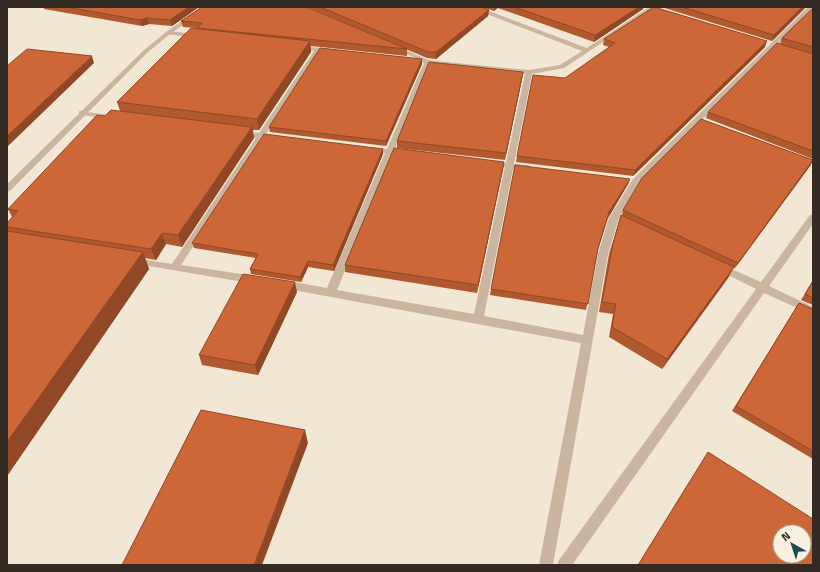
<svg xmlns="http://www.w3.org/2000/svg" width="820" height="572" font-family="'Titillium Web',sans-serif">
<style>
.lines{fill:none;stroke-linecap:round;stroke-linejoin:round}
.service{fill:#cab6a0;fill-rule:evenodd}
.minor{fill:#cab6a0;fill-rule:evenodd}
.tertiary{fill:#cab6a0;fill-rule:evenodd}
.wall{fill:#b0592f}
.shaded-wall{fill:#904826}
.building{fill:#cd6737;stroke:#904826;fill-rule:evenodd}
</style>
<rect width="100%" height="100%" fill="#f2e6d4"/>
<g class="lines">
<polygon class="service" points="392,46 396,46 431,61 426,62 392,48"/>
<g class="minor">
<path d="M 469,7 L 478,7 L 587,48 L 649,7 L 656,7 L 564,68 L 532,74 L 514,164 L 528,165 L 532,168 L 528,171 L 513,169 L 484,316 L 583,335 L 598,254 L 609,218 L 633,179 L 808,7 L 813,7 L 813,9 L 639,183 L 619,218 L 608,254 L 553,565 L 539,565 L 581,343 L 282,288 L 278,287 L 277,284 L 278,281 L 282,280 L 327,288 L 385,153 L 370,151 L 366,149 L 370,147 L 387,149 L 424,63 L 406,60 L 406,58 L 529,70 L 560,65 L 582,51 ZM 430,63 L 525,74 L 506,163 L 491,160 L 487,163 L 491,166 L 505,167 L 474,314 L 337,290 L 393,154 L 405,155 L 409,153 L 408,151 L 395,149 Z"/>
<polygon points="168,31 197,34 200,36 197,38 166,34 165,33"/>
<polygon points="299,46 332,49 335,51 332,53 320,52 266,134 279,136 280,138 276,140 264,139 181,265 255,276 259,277 260,280 259,283 255,284 131,263 129,261 134,258 172,264 256,138 240,135 236,133 240,131 259,133 314,51 297,49 296,48"/>
<polygon points="79,111 117,116 121,118 117,120 82,115 79,115"/>
<polygon points="813,214 813,224 769,286 813,307 813,315 764,293 572,565 557,565 559,560 756,289 716,269 714,267 716,265 722,265 761,282 810,215"/>
</g>
<polygon class="tertiary" points="202,7 209,7 170,34 147,53 10,191 7,192 7,184 143,51 166,32"/>
</g>
<g class="wall">
<polygon points="44,7 199,7 172,26 149,24 142,26 44,9"/>
<polygon points="202,7 407,49 407,56 311,46 311,52 259,130 253,130 254,138 182,247 166,244 156,260 145,258 149,269 7,476 7,223 12,217 8,209 105,116 120,111 117,102 198,29 197,28 183,27 181,21"/>
<polygon points="307,7 481,7 489,10 488,16 436,59 427,58"/>
<polygon points="482,7 644,7 643,9 594,42 498,8 494,11"/>
<polygon points="661,7 806,7 772,41"/>
<polygon points="813,8 813,159 706,118 708,112 780,44 782,38"/>
<polygon points="604,39 765,47 633,176 516,162 517,156 609,47 603,45"/>
<polygon points="422,64 386,146 270,132 269,127"/>
<polygon points="523,72 522,79 505,160 397,148 397,141"/>
<polygon points="383,149 383,154 334,271 308,267 301,282 251,274 250,269 256,258 194,248 192,243"/>
<polygon points="813,160 810,166 735,268 733,268 728,278 662,369 609,337 613,314 599,312 609,254 621,215 622,215 623,210"/>
<polygon points="504,162 503,169 477,293 345,272 345,265"/>
<polygon points="630,179 628,184 608,218 598,250 586,310 490,295 491,289"/>
<polygon points="813,280 813,305 801,300"/>
<polygon points="297,292 258,375 202,365 199,355"/>
<polygon points="799,303 813,309 813,459 732,411"/>
</g>
<g class="shaded-wall">
<polygon points="189,7 199,7 172,26 170,20"/>
<polygon points="494,7 498,7 494,11"/>
<polygon points="639,7 644,7 643,9 594,42 595,35"/>
<polygon points="802,7 806,7 772,41 774,35"/>
<polygon points="489,10 488,16 436,59 436,52"/>
<polygon points="147,18 149,24 142,26 140,20"/>
<polygon points="310,41 311,52 259,130 257,119"/>
<polygon points="767,41 765,47 633,176 635,170"/>
<polygon points="92,56 94,63 7,147 7,136"/>
<polygon points="422,59 422,64 386,146 386,141"/>
<polygon points="523,72 522,79 505,160 506,153"/>
<polygon points="252,127 254,138 182,247 178,235"/>
<polygon points="383,149 383,154 334,271 333,265"/>
<polygon points="813,160 810,166 735,268 738,263"/>
<polygon points="504,162 503,169 477,293 478,285"/>
<polygon points="630,179 628,184 608,218 609,212"/>
<polygon points="162,233 166,244 156,260 151,249"/>
<polygon points="143,252 149,269 7,476 7,442"/>
<polygon points="308,261 308,267 301,282 300,277"/>
<polygon points="734,267 728,278 662,369 667,359"/>
<polygon points="295,282 297,292 258,375 255,365"/>
<polygon points="305,430 308,443 262,565 254,565"/>
</g>
<g class="building">
<polygon points="66,7 189,7 170,20 147,18 140,20"/>
<polygon points="202,7 306,7 407,49 197,28 202,23 181,21"/>
<polygon points="320,7 481,7 489,10 436,52 428,52"/>
<polygon points="514,7 639,7 595,35"/>
<polygon points="654,7 767,41 635,170 517,156 533,75 565,78 615,43 604,39"/>
<polygon points="682,7 802,7 774,35"/>
<polygon points="813,8 813,47 782,38"/>
<polygon points="191,28 310,41 257,119 117,102"/>
<polygon points="777,43 813,54 813,151 708,112"/>
<polygon points="320,48 422,59 386,141 269,127"/>
<polygon points="27,49 92,56 7,136 7,66"/>
<polygon points="429,62 523,72 506,153 397,141"/>
<polygon points="111,110 252,127 178,235 162,233 151,249 7,227 7,223 18,211 8,209 97,115 105,116"/>
<polygon points="701,119 813,160 738,263 623,210 642,178"/>
<polygon points="264,134 383,149 333,265 308,261 300,277 250,269 258,254 192,243"/>
<polygon points="394,148 504,162 478,285 345,265"/>
<polygon points="515,165 630,179 609,212 598,248 588,304 491,289"/>
<polygon points="621,215 734,267 667,359 612,327 616,304 602,302 613,244"/>
<polygon points="7,231 143,252 7,442"/>
<polygon points="243,274 295,282 255,365 199,355"/>
<polygon points="813,281 813,298 805,294"/>
<polygon points="799,303 813,309 813,451 736,406"/>
<polygon points="201,410 305,430 254,565 122,565"/>
<path d="M 708,452 L 813,519 L 813,565 L 638,565 ZM 780,532 L 804,532 L 804,556 L 780,556 Z"/>
</g>
<rect width="820" height="572" fill="none" stroke="#332a24" stroke-width="16"/>
<g transform="translate(792 544) rotate(321)"><circle r="19" fill="#faf0e0" stroke="#aaa195"/>
<path d="M0-3L7 15L0 10L-7 15Z" fill="#184e56"/>
<text y="-6" font-size="11" font-weight="bold" text-anchor="middle" fill="#332a24">N</text>
</g>
</svg>
